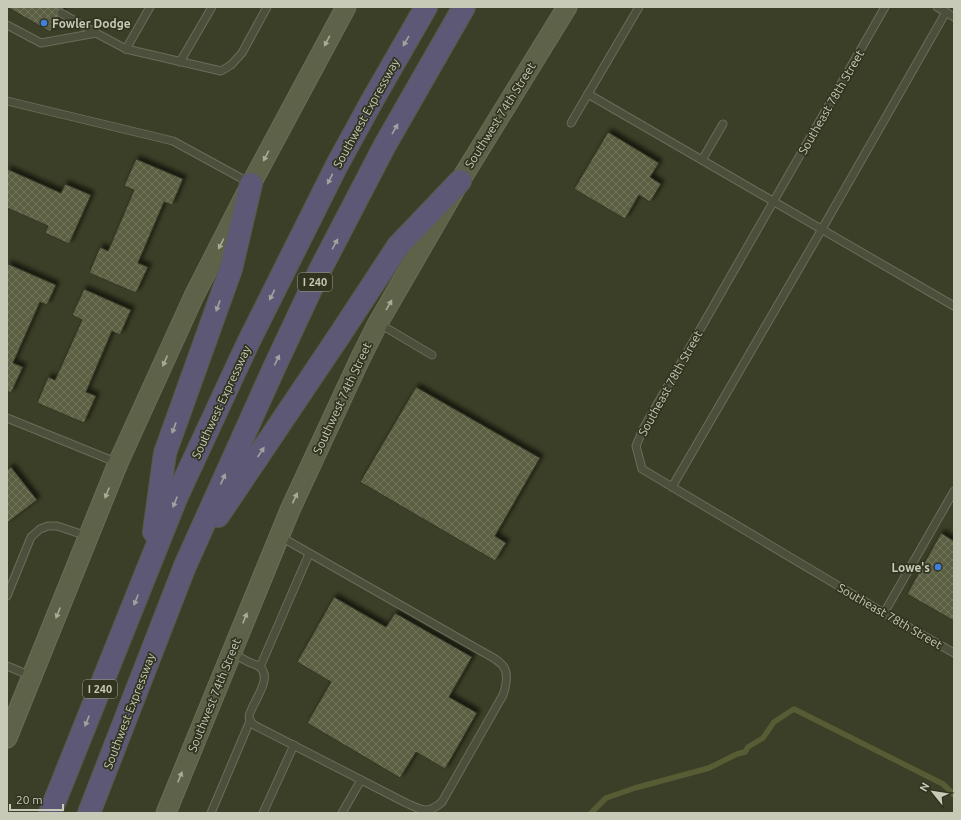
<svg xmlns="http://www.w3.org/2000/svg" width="961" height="820" font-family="Ubuntu,sans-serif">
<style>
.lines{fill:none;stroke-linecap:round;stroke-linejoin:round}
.stream{stroke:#575c35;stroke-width:5.5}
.building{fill:url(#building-cross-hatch);stroke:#343622;filter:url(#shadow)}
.service-casing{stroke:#6a6d59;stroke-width:9}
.secondary-casing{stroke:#6a6d59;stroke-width:21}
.motorway-casing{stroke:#575a46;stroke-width:24}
.service{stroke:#4c4f3b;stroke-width:7}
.secondary{stroke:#5e6249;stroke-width:19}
.motorway{stroke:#5d5875;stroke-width:22}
.oneway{fill:#a8ab96}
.oneway2{fill:#a2a2a0}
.shop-dot{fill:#3f7fe0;stroke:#323420;stroke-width:1.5}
.labels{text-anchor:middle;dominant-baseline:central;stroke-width:3.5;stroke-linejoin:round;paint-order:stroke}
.shield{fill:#323420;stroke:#9a9d8a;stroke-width:1}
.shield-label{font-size:11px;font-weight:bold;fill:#c7cab7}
.poi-label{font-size:12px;font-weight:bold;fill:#c7cab7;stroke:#323420;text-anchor:start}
.street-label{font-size:12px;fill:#c7cab7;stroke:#323420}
</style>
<defs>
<pattern id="building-cross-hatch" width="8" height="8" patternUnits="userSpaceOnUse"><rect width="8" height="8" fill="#5b5e43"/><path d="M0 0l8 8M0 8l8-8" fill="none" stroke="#71745c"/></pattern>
<filter id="shadow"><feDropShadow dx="3.5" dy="-3.5" stdDeviation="2" flood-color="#0009"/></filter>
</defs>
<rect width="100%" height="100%" fill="#3c3f27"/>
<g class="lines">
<polyline class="stream" points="591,813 606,798 635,788 709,768 737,754 745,752 748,747 763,738 774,722 794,709 943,784 954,795"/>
</g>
<g class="building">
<polygon points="7,7 64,7 50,32"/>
<polygon points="608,132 659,163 650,177 661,184 650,202 639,195 625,219 574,189"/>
<polygon points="136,159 183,179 172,205 164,202 138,263 148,267 136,293 89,273 100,247 108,251 134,190 124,186"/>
<polygon points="7,169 61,193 65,184 91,195 69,244 45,233 48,226 7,208"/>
<polygon points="8,264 56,285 47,305 40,302 13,363 23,367 11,393 7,391 7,293 8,290 7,290 7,267"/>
<polygon points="84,289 131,310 120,335 112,331 86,392 96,396 84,423 37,403 48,377 55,380 82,320 72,315"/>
<polygon points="416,387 540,458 495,536 506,543 495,561 360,482"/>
<polygon points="11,467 37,500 7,523 7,470"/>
<polygon points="941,533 954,541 954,621 907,594"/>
<polygon points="334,597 386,627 395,613 472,657 449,697 477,713 445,769 416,752 400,778 307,723 331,682 297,662"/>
</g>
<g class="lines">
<g class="service-casing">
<g id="service">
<polyline points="885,7 643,429 636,446 642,469 884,613 954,653"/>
<polyline points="937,7 954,17"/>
<polyline points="61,13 96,33"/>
<polyline points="7,25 41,43 96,33 126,49 221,71 231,65 242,53 267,7"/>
<polyline points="126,49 150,7"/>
<polyline points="180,62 212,7"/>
<polyline points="588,94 954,306"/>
<polyline points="7,101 173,141 250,183"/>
<polyline points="571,123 639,7"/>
<polyline points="702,160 723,124"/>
<polyline points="378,323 432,355"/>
<polyline points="7,418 118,463"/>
<polyline points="672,487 822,229 946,12"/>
<polyline points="7,596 31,537 40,529 48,526 57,526 87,536"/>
<polyline points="884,613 954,491"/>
<path d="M 231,653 C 238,656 244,660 251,663 C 254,664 257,665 260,667 C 274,679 250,705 249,717 C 249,720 251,722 254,725 L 406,803 C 422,810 427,815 442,802 L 503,695 C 512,668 504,663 481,651 L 281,537"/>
<polyline points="7,666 31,676"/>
<polyline points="260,667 309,554"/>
<polyline points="211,813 250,721"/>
<polyline points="263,813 294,745"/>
<polyline points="342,813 361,780"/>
</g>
</g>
<g class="secondary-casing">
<g id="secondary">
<polyline points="7,738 118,463 194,296 251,184 346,7"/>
<polyline points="166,813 290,510 360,359 378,323 460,181 567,7"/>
</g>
</g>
<g class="motorway-casing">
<g id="motorway">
<polyline points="218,516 339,336 398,246 460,181"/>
<polyline points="154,532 165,453 231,269 251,184"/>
<polyline points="50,813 177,496 248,343 337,165 372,101 426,7"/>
<polyline points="89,813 185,566 274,368 319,272 385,145 464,7"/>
</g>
</g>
<use href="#service" class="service"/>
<use href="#secondary" class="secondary"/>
<use href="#motorway" class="motorway"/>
</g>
<defs><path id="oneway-solid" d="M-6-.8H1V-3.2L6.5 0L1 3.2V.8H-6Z"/></defs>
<g class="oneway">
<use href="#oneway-solid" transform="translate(327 41) rotate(118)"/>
<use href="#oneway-solid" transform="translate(266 156) rotate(118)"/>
<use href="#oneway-solid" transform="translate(221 244) rotate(117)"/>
<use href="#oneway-solid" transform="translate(389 305) rotate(-60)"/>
<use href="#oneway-solid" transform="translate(165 361) rotate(114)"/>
<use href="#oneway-solid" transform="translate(107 493) rotate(112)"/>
<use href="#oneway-solid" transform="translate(295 498) rotate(-65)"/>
<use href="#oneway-solid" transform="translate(58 613) rotate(112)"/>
<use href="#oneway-solid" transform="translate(245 618) rotate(-68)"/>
<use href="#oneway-solid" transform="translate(180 777) rotate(-68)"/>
</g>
<g class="oneway2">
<use href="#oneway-solid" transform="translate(406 41) rotate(120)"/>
<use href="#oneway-solid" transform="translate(395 129) rotate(-60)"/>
<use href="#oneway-solid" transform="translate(330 179) rotate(117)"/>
<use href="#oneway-solid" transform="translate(335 244) rotate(-62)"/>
<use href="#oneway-solid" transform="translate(272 295) rotate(116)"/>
<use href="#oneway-solid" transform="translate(218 306) rotate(110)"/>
<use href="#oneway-solid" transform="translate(277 360) rotate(-64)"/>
<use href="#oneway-solid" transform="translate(174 428) rotate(110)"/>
<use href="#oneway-solid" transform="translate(261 452) rotate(-56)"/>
<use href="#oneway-solid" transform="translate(223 479) rotate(-66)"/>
<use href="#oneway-solid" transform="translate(175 502) rotate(112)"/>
<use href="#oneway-solid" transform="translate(136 600) rotate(112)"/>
<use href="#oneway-solid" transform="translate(87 721) rotate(112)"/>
</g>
<g class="shop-dot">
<circle cx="44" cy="23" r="4"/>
<circle cx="938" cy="567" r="4"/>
</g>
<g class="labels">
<g class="shield">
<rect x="298" y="273" width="34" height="18" rx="3"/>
<rect x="83" y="680" width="34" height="18" rx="3"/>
</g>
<g class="shield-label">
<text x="315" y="282">I 240</text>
<text x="100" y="689">I 240</text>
</g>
<g class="poi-label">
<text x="52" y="23">Fowler Dodge</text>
<text x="930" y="567" text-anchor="end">Lowe's</text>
</g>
<g class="street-label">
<text transform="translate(831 102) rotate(-60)">Southeast 78th Street</text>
<text transform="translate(366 113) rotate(-61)">Southwest Expressway</text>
<text transform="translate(500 115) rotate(-58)">Southwest 74th Street</text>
<text transform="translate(670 383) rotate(-61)">Southeast 78th Street</text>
<text transform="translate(342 398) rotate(-65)">Southwest 74th Street</text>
<text transform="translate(221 402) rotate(-65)">Southwest Expressway</text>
<text transform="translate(890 616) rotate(30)">Southeast 78th Street</text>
<text transform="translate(214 695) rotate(-68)">Southwest 74th Street</text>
<text transform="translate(129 711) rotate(-69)">Southwest Expressway</text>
</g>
</g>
<rect width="961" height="820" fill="none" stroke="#c7cab7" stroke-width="16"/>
<g transform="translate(933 792) rotate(300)" stroke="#323420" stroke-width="3" paint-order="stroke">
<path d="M0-3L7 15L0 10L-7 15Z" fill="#c7cab7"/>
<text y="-6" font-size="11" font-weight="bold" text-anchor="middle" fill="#c7cab7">N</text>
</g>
<path d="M10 804v6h53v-6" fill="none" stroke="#c7cab7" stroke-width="2"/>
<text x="16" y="804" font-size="12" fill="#c7cab7" stroke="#323420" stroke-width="3" paint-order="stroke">20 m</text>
</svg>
